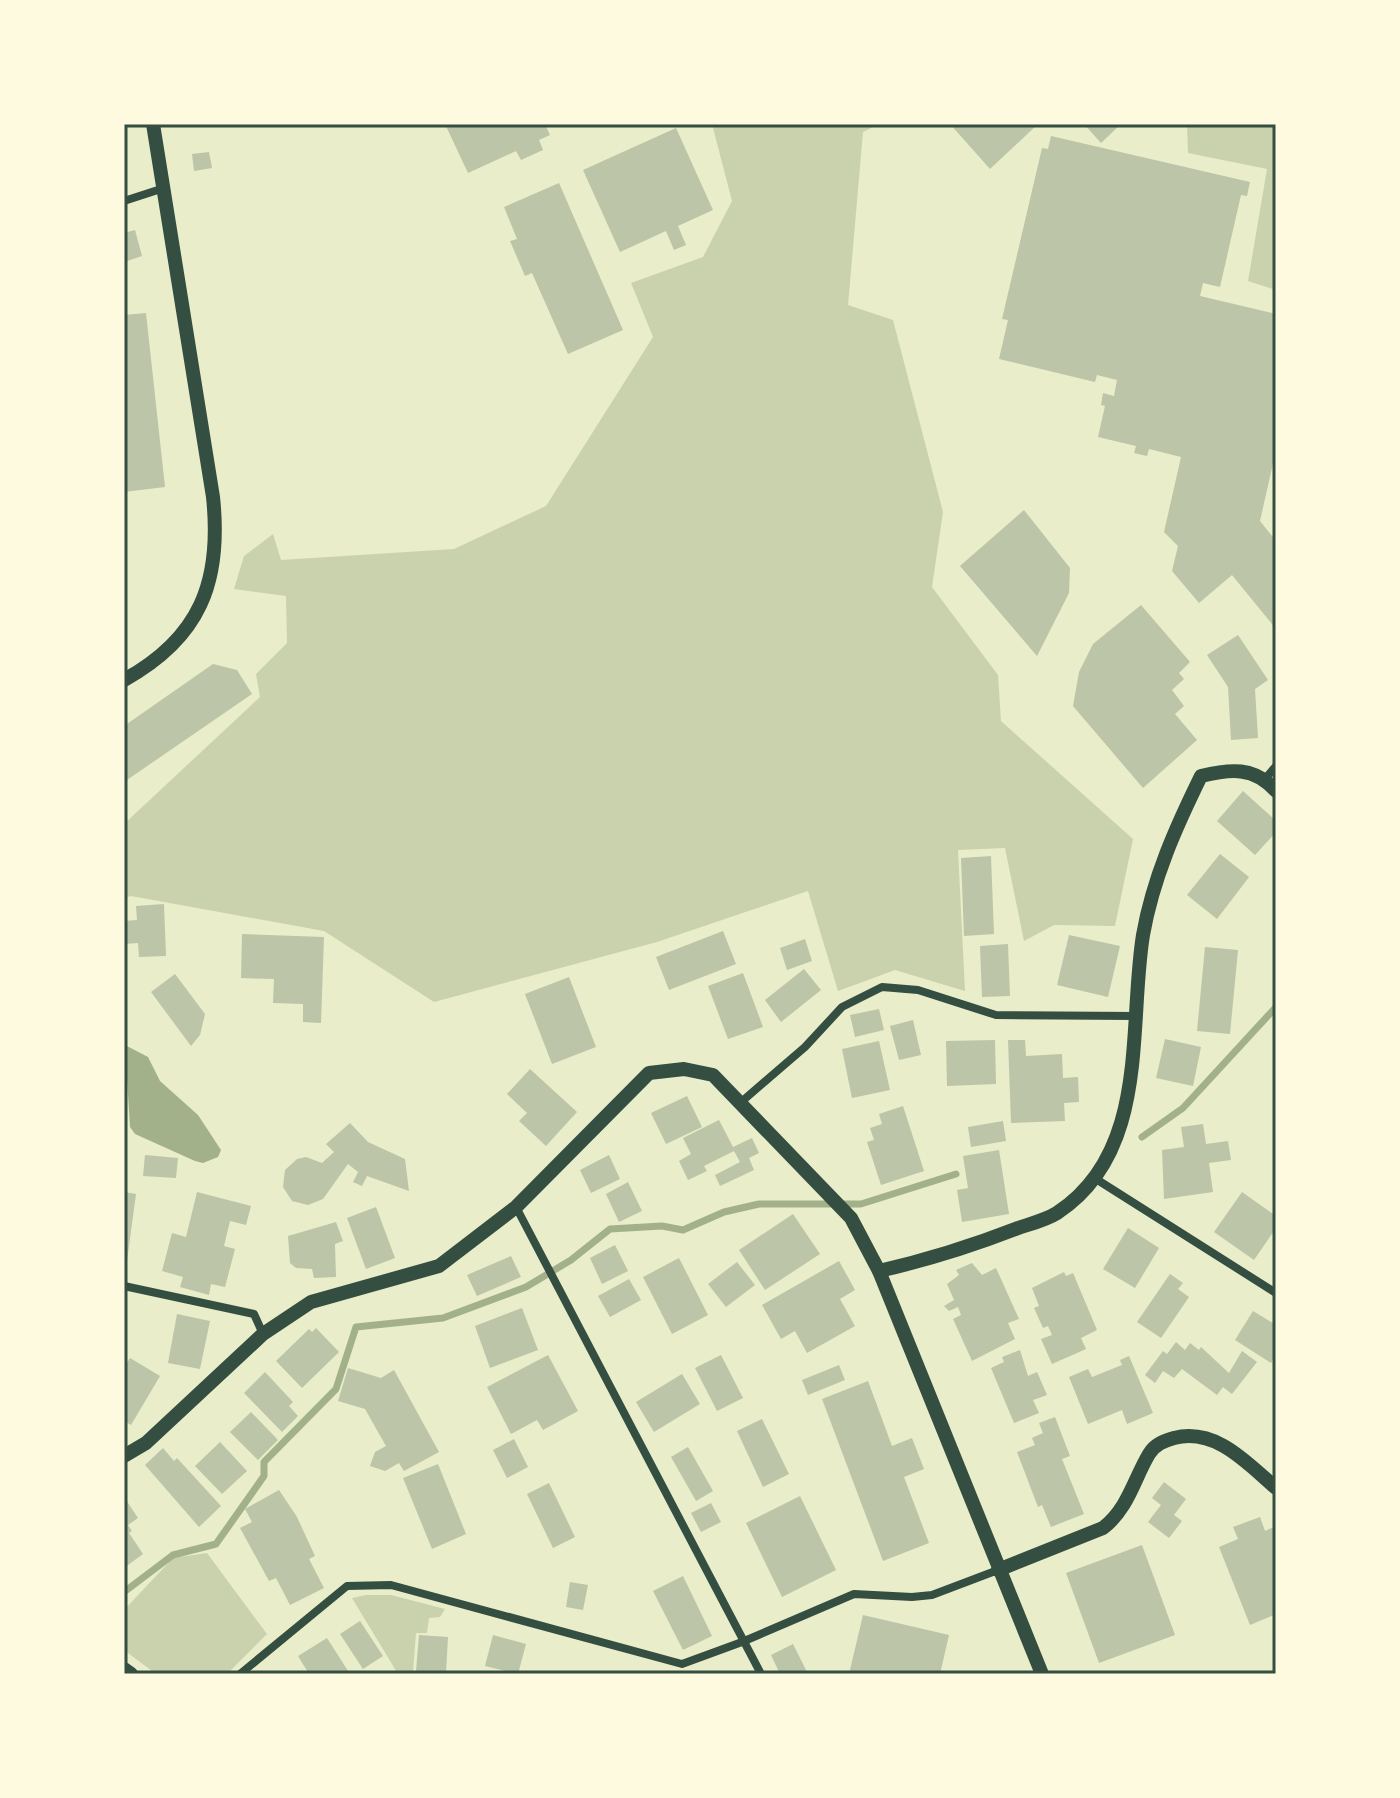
<svg xmlns="http://www.w3.org/2000/svg" width="1400" height="1798" font-family="'Public Sans',sans-serif">
<style>
.green{fill:#cad2ad}
.water{fill:#a3b18a}
.lines{fill:none;stroke-linecap:round;stroke-linejoin:round}
.stream{stroke:#a3b18a;stroke-width:7}
.building{fill:#bcc5a7}
.minor{stroke:#344e41;stroke-width:8}
.tertiary{stroke:#344e41;stroke-width:14}
.neatline{fill:none;stroke:#344e41;stroke-width:3}
</style>
<rect width="100%" height="100%" fill="#e9edc9"/>
<g class="green">
<polygon points="712,124 879,124 863,132 848,305 893,320 943,512 932,587 998,675 1001,721 1133,839 1115,926 1054,925 1024,941 1005,848 958,850 965,991 895,970 838,991 808,891 657,942 434,1002 324,931 131,896 124,898 124,824 260,697 256,674 287,643 286,596 234,589 244,556 273,534 281,560 454,549 546,506 653,337 631,283 703,257 732,201"/>
<polygon points="1187,124 1276,124 1276,290 1248,281 1267,169 1188,153"/>
<polygon points="207,1553 267,1634 227,1674 156,1674 124,1650 124,1610 173,1558"/>
<polygon points="366,1595 391,1595 445,1609 440,1617 429,1618 427,1633 416,1633 413,1671 398,1674 352,1598"/>
</g>
<polygon class="water" points="125,1045 148,1057 160,1081 198,1115 221,1150 218,1157 203,1163 195,1161 135,1134 130,1127"/>
<g class="lines">
<g class="stream">
<polyline points="1142,1137 1183,1108 1276,1007"/>
<polyline points="124,1592 173,1555 216,1544 264,1476 264,1462 336,1389 356,1327 443,1318 526,1287 571,1260 610,1229 662,1226 683,1230 724,1212 759,1204 861,1204 956,1174"/>
</g>
</g>
<g class="building">
<polygon points="445,124 545,124 550,135 539,140 543,150 521,160 516,151 468,173"/>
<polygon points="950,124 1038,124 990,169"/>
<polygon points="1084,124 1121,124 1101,143"/>
<polygon points="676,128 713,210 678,226 686,245 674,250 666,231 620,252 583,170"/>
<polygon points="1051,136 1250,182 1247,196 1241,195 1220,287 1203,283 1200,296 1276,314 1276,450 1260,521 1276,541 1276,629 1232,575 1199,603 1172,571 1178,546 1164,532 1181,457 1149,449 1147,456 1134,453 1136,446 1098,437 1105,406 1101,405 1103,393 1114,396 1117,380 1097,375 1095,382 999,359 1008,320 1002,319 1042,148 1048,149"/>
<polygon points="209,152 212,168 194,171 192,154"/>
<polygon points="559,183 623,330 568,354 532,273 525,276 510,241 517,239 504,207"/>
<polygon points="135,230 142,256 124,262 124,233"/>
<polygon points="146,313 165,487 124,492 124,315"/>
<polygon points="1024,510 1070,568 1069,593 1037,656 960,566"/>
<polygon points="1141,605 1190,662 1179,673 1184,679 1172,690 1184,706 1175,714 1197,740 1143,788 1073,706 1079,672 1093,644"/>
<polygon points="1238,635 1268,680 1255,689 1258,738 1231,740 1228,687 1207,655"/>
<polygon points="213,664 237,670 252,694 124,782 124,726"/>
<polygon points="1243,791 1276,821 1276,832 1255,855 1217,821"/>
<polygon points="1220,854 1249,877 1217,919 1187,895"/>
<polygon points="991,856 994,934 964,936 961,858"/>
<polygon points="164,904 166,956 139,957 138,943 124,944 124,921 137,920 136,906"/>
<polygon points="723,931 736,964 669,990 656,957"/>
<polygon points="242,934 324,937 321,1023 303,1022 303,1004 273,1003 274,979 241,978"/>
<polygon points="1069,935 1120,946 1108,997 1057,985"/>
<polygon points="805,939 812,961 787,970 780,948"/>
<polygon points="1008,944 1010,996 982,997 980,946"/>
<polygon points="1205,947 1238,950 1230,1034 1197,1031"/>
<polygon points="804,969 821,990 781,1022 765,1000"/>
<polygon points="743,973 763,1027 728,1039 708,986"/>
<polygon points="175,974 205,1014 200,1035 191,1046 151,992"/>
<polygon points="569,977 596,1047 552,1064 525,994"/>
<polygon points="879,1009 884,1030 855,1037 850,1015"/>
<polygon points="913,1020 921,1055 899,1060 890,1026"/>
<polygon points="1165,1039 1201,1047 1193,1086 1156,1078"/>
<polygon points="995,1040 996,1084 947,1086 946,1041"/>
<polygon points="1008,1040 1025,1040 1026,1056 1062,1054 1063,1078 1078,1077 1079,1102 1064,1103 1065,1121 1011,1123"/>
<polygon points="879,1041 890,1090 852,1098 842,1049"/>
<polygon points="530,1069 577,1112 546,1146 519,1121 527,1113 507,1094"/>
<polygon points="687,1096 702,1127 666,1144 651,1113"/>
<polygon points="903,1106 924,1171 881,1185 867,1142 874,1140 870,1128 882,1124 879,1114"/>
<polygon points="719,1120 733,1147 752,1138 759,1153 749,1158 754,1170 720,1186 715,1175 740,1162 734,1151 704,1166 707,1171 688,1180 679,1161 691,1154 683,1138"/>
<polygon points="1003,1121 1006,1141 971,1147 968,1127"/>
<polygon points="350,1123 368,1142 405,1159 409,1191 367,1176 362,1186 353,1182 358,1172 348,1164 323,1199 308,1205 292,1201 283,1187 285,1170 297,1159 306,1157 322,1163 334,1152 326,1144"/>
<polygon points="1203,1124 1206,1144 1228,1141 1231,1160 1209,1163 1213,1192 1164,1199 1162,1150 1184,1147 1181,1127"/>
<polygon points="999,1150 1009,1214 962,1222 957,1190 968,1188 963,1156"/>
<polygon points="145,1155 178,1158 176,1178 143,1176"/>
<polygon points="609,1155 620,1179 591,1193 580,1170"/>
<polygon points="628,1182 642,1211 619,1222 606,1194"/>
<polygon points="124,1192 136,1194 126,1268 124,1268"/>
<polygon points="197,1192 251,1206 246,1225 230,1221 224,1246 235,1249 225,1287 211,1284 209,1295 180,1287 183,1277 162,1271 172,1233 186,1237"/>
<polygon points="1242,1192 1276,1216 1276,1228 1254,1260 1214,1232"/>
<polygon points="376,1207 395,1258 366,1269 347,1218"/>
<polygon points="793,1214 820,1254 765,1290 739,1250"/>
<polygon points="336,1222 343,1241 335,1244 336,1277 314,1278 312,1269 296,1268 290,1263 288,1236"/>
<polygon points="1128,1228 1159,1248 1135,1288 1103,1269"/>
<polygon points="615,1245 628,1271 602,1284 590,1258"/>
<polygon points="511,1256 521,1277 477,1296 467,1275"/>
<polygon points="679,1258 708,1315 672,1334 643,1277"/>
<polygon points="839,1261 855,1290 840,1299 855,1326 807,1353 795,1331 781,1339 762,1305"/>
<polygon points="737,1262 755,1285 726,1307 708,1284"/>
<polygon points="972,1263 982,1275 996,1268 1019,1319 1008,1323 1015,1339 972,1361 953,1319 961,1315 958,1307 949,1311 944,1306 954,1300 947,1284 959,1275 956,1270"/>
<polygon points="1064,1272 1066,1276 1073,1273 1097,1330 1081,1338 1086,1349 1052,1364 1041,1339 1052,1335 1048,1326 1043,1328 1034,1308 1039,1306 1032,1288"/>
<polygon points="1170,1274 1183,1283 1178,1289 1189,1297 1161,1338 1137,1322"/>
<polygon points="629,1279 641,1300 610,1317 598,1296"/>
<polygon points="522,1308 538,1350 490,1368 475,1326"/>
<polygon points="1253,1311 1276,1325 1276,1355 1271,1363 1235,1340"/>
<polygon points="177,1314 210,1321 200,1369 168,1363"/>
<polygon points="316,1328 339,1352 302,1388 276,1361 309,1329 312,1332"/>
<polygon points="1176,1342 1185,1350 1190,1343 1199,1350 1201,1347 1229,1373 1242,1351 1257,1362 1232,1394 1223,1387 1217,1395 1182,1369 1174,1378 1163,1371 1155,1383 1145,1375 1163,1351 1167,1354"/>
<polygon points="1020,1350 1028,1376 1037,1372 1047,1395 1033,1400 1039,1413 1014,1423 991,1368 1004,1362 1002,1357"/>
<polygon points="548,1355 578,1411 543,1430 537,1420 511,1434 487,1387"/>
<polygon points="721,1355 743,1398 717,1411 695,1368"/>
<polygon points="1129,1356 1153,1413 1127,1424 1122,1410 1088,1424 1069,1377 1088,1369 1092,1377 1122,1365 1120,1360"/>
<polygon points="130,1358 160,1376 131,1425 124,1421 124,1367"/>
<polygon points="839,1365 845,1380 808,1395 802,1380"/>
<polygon points="348,1368 381,1378 394,1370 439,1452 404,1471 399,1463 385,1471 370,1466 375,1452 386,1446 365,1409 338,1401"/>
<polygon points="265,1372 293,1402 289,1406 298,1416 282,1432 244,1393"/>
<polygon points="682,1374 700,1404 654,1432 636,1402"/>
<polygon points="868,1381 892,1446 912,1438 924,1469 904,1477 929,1543 883,1561 822,1399"/>
<polygon points="251,1412 278,1440 258,1460 230,1432"/>
<polygon points="1055,1417 1070,1456 1062,1459 1084,1514 1051,1527 1042,1505 1038,1507 1017,1452 1035,1445 1032,1438 1043,1433 1039,1423"/>
<polygon points="762,1419 789,1474 763,1487 737,1431"/>
<polygon points="514,1439 528,1467 507,1478 493,1450"/>
<polygon points="220,1442 247,1471 222,1494 195,1466"/>
<polygon points="688,1447 713,1491 696,1501 671,1457"/>
<polygon points="163,1448 174,1461 177,1458 221,1506 199,1527 145,1465"/>
<polygon points="438,1464 466,1534 432,1549 403,1478"/>
<polygon points="1164,1482 1186,1499 1174,1515 1182,1521 1169,1538 1148,1522 1161,1505 1152,1498"/>
<polygon points="549,1483 575,1537 553,1548 527,1494"/>
<polygon points="279,1490 297,1517 315,1556 309,1559 324,1588 290,1605 276,1578 269,1581 240,1528 252,1522 245,1509"/>
<polygon points="800,1496 836,1570 782,1597 746,1523"/>
<polygon points="124,1497 138,1518 128,1525 132,1531 129,1533 143,1554 124,1568"/>
<polygon points="711,1503 721,1522 701,1532 691,1513"/>
<polygon points="1260,1517 1265,1531 1276,1526 1276,1614 1250,1625 1219,1547 1238,1539 1233,1527"/>
<polygon points="1142,1545 1175,1635 1099,1663 1066,1573"/>
<polygon points="683,1576 712,1636 683,1650 653,1591"/>
<polygon points="570,1582 588,1585 583,1610 566,1607"/>
<polygon points="863,1615 949,1635 940,1674 849,1674"/>
<polygon points="360,1621 383,1656 363,1669 340,1634"/>
<polygon points="419,1635 448,1637 446,1673 416,1671"/>
<polygon points="493,1635 526,1644 518,1674 485,1666"/>
<polygon points="327,1638 350,1674 309,1674 298,1656"/>
<polygon points="793,1644 808,1674 780,1674 771,1655"/>
</g>
<g class="lines">
<g class="minor">
<polyline points="124,201 164,188"/>
<polyline points="1265,779 1276,766"/>
<polyline points="740,1103 805,1047 842,1007 882,987 918,990 996,1015 1136,1016"/>
<polyline points="1096,1179 1276,1293"/>
<polyline points="516,1207 761,1674"/>
<polyline points="124,1286 254,1314 263,1334"/>
<polyline points="240,1674 347,1586 391,1585 682,1664 742,1642 854,1594 912,1597 932,1595 998,1570"/>
</g>
<g class="tertiary">
<path d="M 124,680 C 200,638 222,582 213,497 L 153,124"/>
<path d="M 879,1271 C 927,1260 972,1246 1018,1228 C 1030,1224 1046,1220 1057,1213 C 1150,1152 1128,1028 1143,935 C 1153,878 1176,827 1201,776 C 1230,769 1254,766 1276,791"/>
<polyline points="124,1456 146,1443 263,1334 311,1302 439,1266 516,1207 649,1073 684,1069 713,1075 851,1218 879,1271 1042,1674"/>
<path d="M 998,1570 L 1103,1528 C 1128,1509 1134,1479 1149,1454 C 1155,1444 1164,1441 1174,1438 C 1216,1427 1248,1464 1276,1488"/>
<polyline points="124,1669 131,1674"/>
</g>
</g>
<rect width="1400" height="1798" fill="none" stroke="#fefae0" stroke-width="252"/>
<rect x="126" y="126" width="1148" height="1546" class="neatline"/>
</svg>
